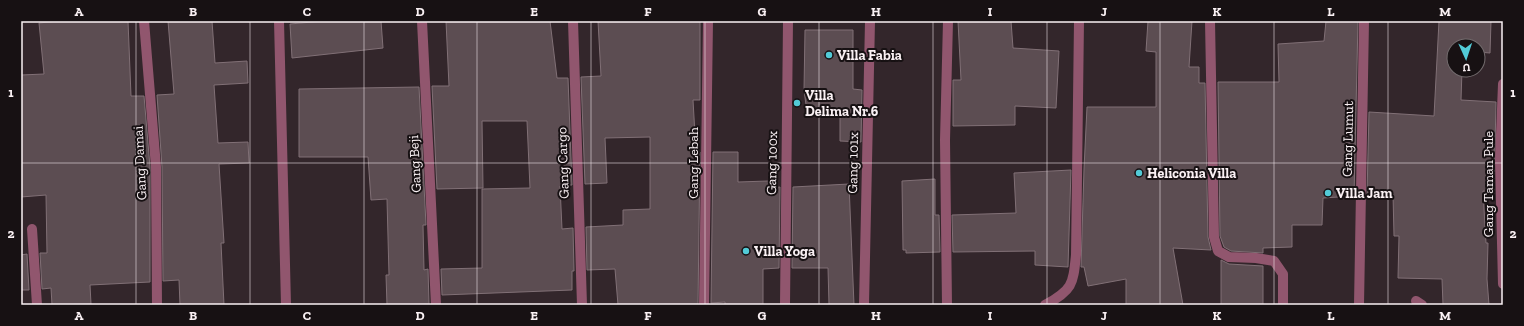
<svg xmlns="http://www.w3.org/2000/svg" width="1524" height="326" font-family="'Zilla Slab',serif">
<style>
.building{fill:#5c4d52;stroke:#817076}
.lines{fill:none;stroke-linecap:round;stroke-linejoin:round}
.service{stroke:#91566e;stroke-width:10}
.minor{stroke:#91566e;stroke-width:10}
.grid{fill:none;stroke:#faf1f4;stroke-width:1;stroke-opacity:0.55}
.poi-dot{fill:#52cbd7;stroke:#171113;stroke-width:1.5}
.labels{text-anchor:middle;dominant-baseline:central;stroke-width:4;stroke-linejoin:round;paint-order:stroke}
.poi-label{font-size:14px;font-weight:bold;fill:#faf1f4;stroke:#171113;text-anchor:start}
.street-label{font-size:14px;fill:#faf1f4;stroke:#171113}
.neatline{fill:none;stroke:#faf1f4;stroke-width:1.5}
.grid-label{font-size:13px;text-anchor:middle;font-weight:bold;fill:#faf1f4}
</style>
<rect width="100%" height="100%" fill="#33262b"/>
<g class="building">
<polygon points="59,21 128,21 131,96 144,96 150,167 150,282 90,285 91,304 52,305 51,288 42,289 40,253 47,253 46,195 21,197 21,75 44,74 39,23"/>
<polygon points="168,21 212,21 215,63 247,61 248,83 214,85 218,143 248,142 249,163 219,164 224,243 221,243 224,305 180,305 179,280 163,281 162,167 157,95 174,94"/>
<polygon points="323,21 381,21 383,48 292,58 290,24"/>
<polygon points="446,21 550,21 557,78 568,78 572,185 560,186 562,229 573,228 574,271 572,271 572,290 442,295 441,269 482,268 482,189 530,188 527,121 482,121 483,188 437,189 432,86 449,86"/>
<polygon points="598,21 700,21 700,100 693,100 696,152 700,152 698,304 618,305 615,269 587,270 586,227 623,225 623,210 650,209 650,137 605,138 607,183 585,184 581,77 601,76"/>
<polygon points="958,21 1011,21 1013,48 1059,51 1056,108 1015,106 1015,125 953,126 953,80 961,80"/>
<polygon points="1148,21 1192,21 1189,67 1199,67 1199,83 1205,83 1208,237 1211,250 1173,248 1183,305 1126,305 1126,279 1088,286 1084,267 1081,267 1084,169 1087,107 1156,107 1156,52 1146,51"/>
<polygon points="1326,21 1358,21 1354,196 1323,198 1322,225 1292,225 1292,247 1263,248 1263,253 1231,251 1224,247 1220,236 1218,82 1279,82 1278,44 1324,41"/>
<polygon points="1439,21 1491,21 1490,53 1478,52 1478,46 1454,46 1454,70 1462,70 1461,100 1496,102 1494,192 1483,191 1486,243 1488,243 1487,279 1489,305 1443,305 1442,279 1398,278 1399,236 1394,236 1393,194 1367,195 1369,112 1434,116"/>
<polygon points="805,30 853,30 853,89 862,90 861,142 840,141 840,109 807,112 804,90"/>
<polygon points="419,87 426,225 423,225 424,270 428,269 429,304 387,305 386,275 389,275 387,199 371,200 368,157 299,157 299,89"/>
<polygon points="713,152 738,152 738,182 768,181 768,188 780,187 779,268 763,269 763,305 725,305 725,302 711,303"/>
<polygon points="1071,170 1068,267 1035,265 1035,251 953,252 952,215 1016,213 1014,173"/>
<polygon points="935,179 935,215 939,215 940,252 906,253 906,250 903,250 902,181"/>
<polygon points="849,184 854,305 829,305 828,268 792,268 793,187"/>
<polygon points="27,254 29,290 21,290 21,255"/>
<polygon points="1221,260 1229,264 1263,266 1263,305 1221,305"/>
</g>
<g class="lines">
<polyline class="service" points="1416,301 1422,305"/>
<g class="minor">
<polyline points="144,21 156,167 157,305"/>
<polyline points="279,21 286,305"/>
<polyline points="422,21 436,305"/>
<polyline points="573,21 582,305"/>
<polyline points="1210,21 1214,237 1218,251 1229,257 1256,258 1274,261 1283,274 1283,305"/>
<polyline points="1503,84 1500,160 1503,284"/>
<polyline points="32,229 37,305"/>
<polyline points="704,305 708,21"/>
<polyline points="785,305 788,21"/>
<polyline points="864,305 870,21"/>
<polyline points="947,305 945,140 948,21"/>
<path d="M 1045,305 C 1073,290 1073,284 1076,255 L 1079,21"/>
<polyline points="1359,305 1364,21"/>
</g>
</g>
<path class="grid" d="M 136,21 L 136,305M 250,21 L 250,305M 364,21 L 364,305M 477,21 L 477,305M 591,21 L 591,305M 705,21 L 705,305M 819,21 L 819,305M 933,21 L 933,305M 1047,21 L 1047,305M 1160,21 L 1160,305M 1274,21 L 1274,305M 1388,21 L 1388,305M 21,163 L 1503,163"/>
<g class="poi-dot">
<circle cx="829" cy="55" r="4"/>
<circle cx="797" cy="103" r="4"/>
<circle cx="1139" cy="173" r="4"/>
<circle cx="1328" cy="193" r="4"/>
<circle cx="746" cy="251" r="4"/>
</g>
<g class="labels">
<g class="poi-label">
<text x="837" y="55">Villa Fabia</text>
<text x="805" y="95">Villa<tspan x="805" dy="16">Delima Nr.6</tspan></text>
<text x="1147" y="173">Heliconia Villa</text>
<text x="1336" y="193">Villa Jam</text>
<text x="754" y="251">Villa Yoga</text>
</g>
<g class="street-label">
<text transform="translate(1348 139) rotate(-89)">Gang Lumut</text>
<text transform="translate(140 163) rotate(-93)">Gang Damai</text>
<text transform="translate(563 163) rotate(-92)">Gang Cargo</text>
<text transform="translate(693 163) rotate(-90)">Gang Lebah</text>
<text transform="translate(772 163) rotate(-89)">Gang 100x</text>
<text transform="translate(853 163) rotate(-89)">Gang 101x</text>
<text transform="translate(415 164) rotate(-93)">Gang Beji</text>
<text transform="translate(1488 184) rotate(-90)">Gang Taman Pule</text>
</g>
</g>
<rect width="1524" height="326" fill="none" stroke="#171113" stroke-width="44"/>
<g transform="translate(1466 58) rotate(177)"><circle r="19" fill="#171113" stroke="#726b6d"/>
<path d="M0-3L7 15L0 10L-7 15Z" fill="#52cbd7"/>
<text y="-6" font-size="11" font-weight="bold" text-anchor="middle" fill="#faf1f4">U</text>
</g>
<rect x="22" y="22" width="1480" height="282" class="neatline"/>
<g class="grid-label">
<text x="79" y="16">A</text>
<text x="193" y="16">B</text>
<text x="307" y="16">C</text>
<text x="420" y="16">D</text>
<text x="534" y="16">E</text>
<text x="648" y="16">F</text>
<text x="762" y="16">G</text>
<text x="876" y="16">H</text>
<text x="990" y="16">I</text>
<text x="1104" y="16">J</text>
<text x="1217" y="16">K</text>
<text x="1331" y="16">L</text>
<text x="1445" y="16">M</text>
<text x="11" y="97">1</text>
<text x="1513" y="97">1</text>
<text x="11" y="238">2</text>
<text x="1513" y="238">2</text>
<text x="79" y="320">A</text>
<text x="193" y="320">B</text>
<text x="307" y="320">C</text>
<text x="420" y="320">D</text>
<text x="534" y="320">E</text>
<text x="648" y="320">F</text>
<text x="762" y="320">G</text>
<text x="876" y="320">H</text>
<text x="990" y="320">I</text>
<text x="1104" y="320">J</text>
<text x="1217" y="320">K</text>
<text x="1331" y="320">L</text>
<text x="1445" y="320">M</text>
</g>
</svg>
